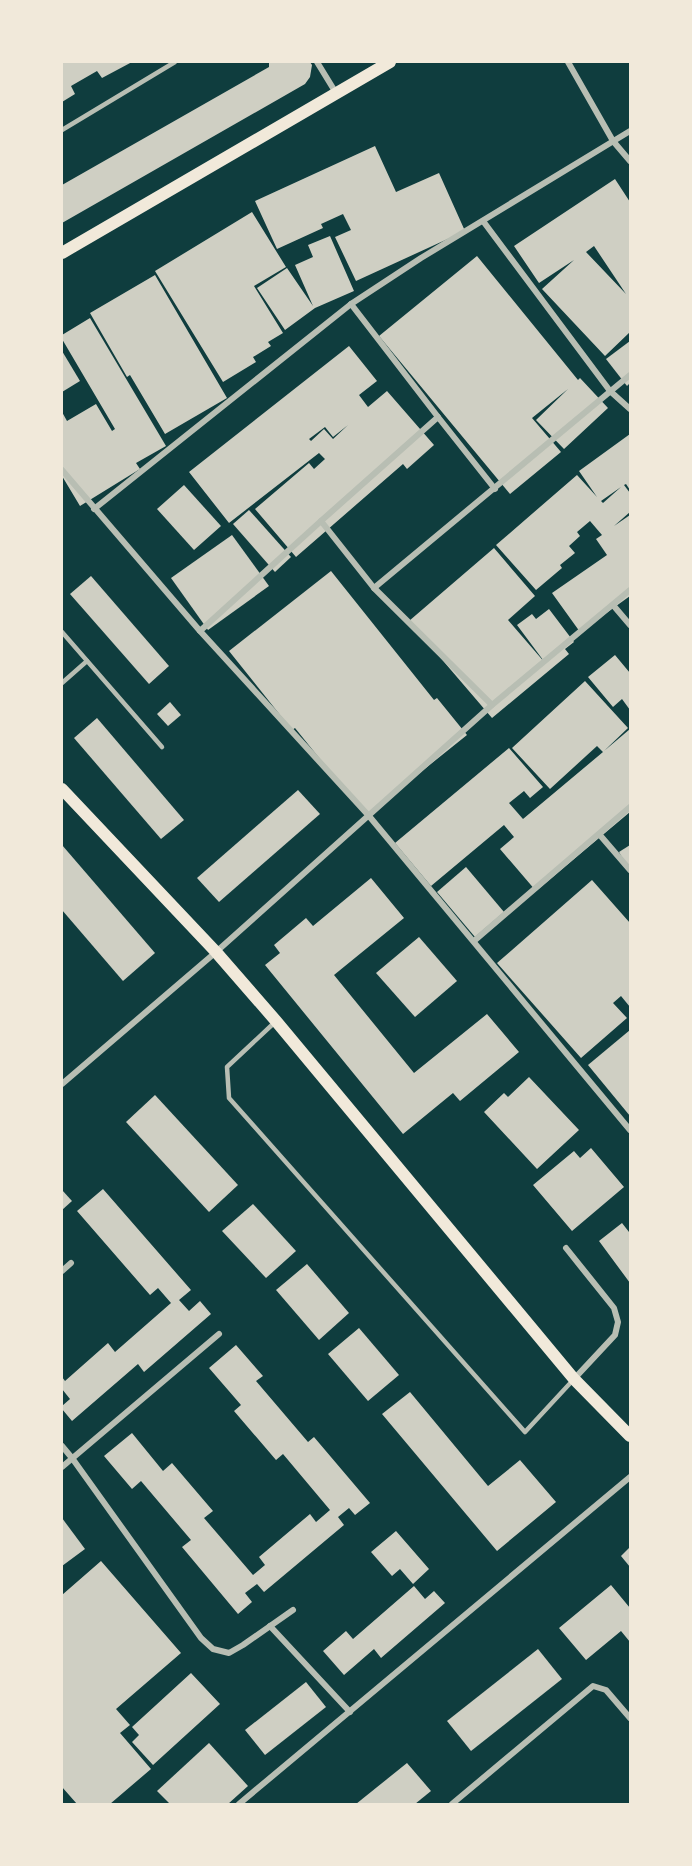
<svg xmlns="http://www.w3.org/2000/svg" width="692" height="1866" font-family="'Asap Condensed',sans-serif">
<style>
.building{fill:#cfcfc3;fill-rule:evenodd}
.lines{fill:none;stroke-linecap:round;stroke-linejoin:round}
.service{stroke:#b8beb3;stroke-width:4.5}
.minor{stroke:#b8beb3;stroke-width:6}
.secondary{stroke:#f1e9da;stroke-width:12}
</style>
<rect width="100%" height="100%" fill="#0f3d3e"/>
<g class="building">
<polygon points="62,62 132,62 102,78 97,71 71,86 75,94 62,102"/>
<polygon points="269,62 310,62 312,65 310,77 305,84 62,223 62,185 269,67"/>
<polygon points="375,146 396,192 439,173 465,231 356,281 335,237 351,230 343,214 321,224 323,228 277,249 255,201"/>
<path d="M 615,179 L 630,202 L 630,332 L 605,356 L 542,289 L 574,260 L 539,283 L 514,246 ZM 594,246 L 626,294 L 586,252 Z"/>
<polygon points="252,212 286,267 254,286 283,333 268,342 271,346 253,357 256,362 223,382 155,271"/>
<polygon points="330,236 354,291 315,308 285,330 257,288 287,268 313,306 295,265 313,257 308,245"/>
<polygon points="477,256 578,380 580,378 608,408 564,449 536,420 568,389 532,418 561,452 510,494 379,336"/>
<polygon points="155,275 227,398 165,434 130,375 127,377 90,313"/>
<polygon points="90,318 166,446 136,463 140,469 80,506 62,476 62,412 67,421 96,404 112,431 115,429 62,339 62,335"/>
<polygon points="630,341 630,383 627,386 606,359"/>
<path d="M 349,346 L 377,381 L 359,395 L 368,407 L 387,391 L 434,445 L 407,469 L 403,464 L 296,557 L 255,509 L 309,463 L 314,469 L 325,459 L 319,453 L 229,523 L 189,472 ZM 348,425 L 333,439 L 324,429 L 311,441 L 309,439 L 325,427 L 333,437 Z"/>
<polygon points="62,351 80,381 62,392"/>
<path d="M 630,434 L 630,490 L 626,484 L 624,485 L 630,493 L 630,512 L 614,526 L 630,515 L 630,596 L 580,632 L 552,593 L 607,555 L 596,539 L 602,535 L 590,521 L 577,532 L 580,536 L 569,546 L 575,553 L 560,565 L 562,568 L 536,590 L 496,545 L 577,475 L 597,497 L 579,471 ZM 621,487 L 603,503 L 601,501 Z"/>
<polygon points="184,485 221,526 194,550 157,509"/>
<polygon points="249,510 291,557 275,572 233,524"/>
<polygon points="232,535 269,586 208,630 171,578"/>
<polygon points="494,548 535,596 508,620 546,664 517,625 532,614 536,619 549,609 574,642 565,649 569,654 492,718 409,621"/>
<polygon points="331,571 434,700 437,698 467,735 366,816 295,728 292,730 229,651"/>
<polygon points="91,576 169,666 149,684 70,594"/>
<polygon points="615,655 630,673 630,710 622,699 613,707 588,677"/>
<polygon points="585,681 628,728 604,751 630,729 630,812 536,891 500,849 514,837 504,825 431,886 395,843 509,748 543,787 530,798 524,791 509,803 523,819 603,752 597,746 550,789 512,748"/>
<polygon points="170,702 181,715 168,726 157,714"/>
<polygon points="97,718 184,820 161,839 74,738"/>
<polygon points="298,790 320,814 219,902 197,878"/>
<polygon points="62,845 155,953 123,981 62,910"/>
<polygon points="630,845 630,867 628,868 619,852"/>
<polygon points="466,867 504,912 475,937 437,892"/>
<polygon points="371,878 404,918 334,975 414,1073 487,1014 519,1052 460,1101 453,1093 403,1134 265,965 280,953 274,945 306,918 313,926"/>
<polygon points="592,880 630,923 630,1007 621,996 613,1003 627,1018 581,1058 497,963"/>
<polygon points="419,937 457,981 415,1017 376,973"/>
<polygon points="630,1030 630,1116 588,1065"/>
<polygon points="529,1077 579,1130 537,1169 484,1112 504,1093 508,1097"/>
<polygon points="155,1095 238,1185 209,1212 126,1122"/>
<polygon points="591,1148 624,1187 572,1231 533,1185 574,1151 580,1158"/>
<polygon points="103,1189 191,1290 179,1300 189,1311 200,1301 211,1314 144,1372 138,1364 72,1421 62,1409 62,1406 70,1399 62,1389 62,1377 65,1381 108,1343 115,1352 171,1303 158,1288 150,1295 77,1211"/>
<polygon points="62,1190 72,1201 62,1210"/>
<polygon points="253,1204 296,1251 266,1278 222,1231"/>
<polygon points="622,1223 629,1232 630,1231 630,1283 599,1241"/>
<polygon points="307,1264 349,1313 319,1340 276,1290"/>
<polygon points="359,1328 399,1375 368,1401 328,1354"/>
<polygon points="236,1345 263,1376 256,1381 308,1442 314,1437 370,1503 355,1515 349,1508 338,1517 344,1525 264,1592 257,1584 245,1593 252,1602 238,1614 182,1547 191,1540 141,1481 132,1489 104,1456 132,1433 163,1471 172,1463 213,1511 204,1518 253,1575 265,1565 259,1557 310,1514 316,1522 330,1510 283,1454 276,1460 234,1411 241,1405 209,1368"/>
<polygon points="410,1392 488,1486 520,1460 556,1502 497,1551 382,1414"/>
<polygon points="62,1518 85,1549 62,1566"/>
<polygon points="396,1531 429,1569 413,1584 400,1569 392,1576 371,1552"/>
<polygon points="630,1547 630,1567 621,1556"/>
<polygon points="101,1561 181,1653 116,1709 130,1725 120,1733 151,1769 110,1804 77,1804 62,1787 62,1595"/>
<polygon points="611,1585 630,1608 630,1642 621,1631 586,1660 559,1628"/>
<polygon points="414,1586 425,1599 434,1591 445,1603 381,1658 374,1649 344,1675 323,1651 346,1631 353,1639"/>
<polygon points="538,1649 562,1679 471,1751 447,1721"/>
<polygon points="191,1673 220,1704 153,1765 132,1742 139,1735 132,1727"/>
<polygon points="306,1682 326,1707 265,1755 245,1730"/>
<polygon points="209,1743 248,1786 228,1804 170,1804 157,1791"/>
<polygon points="407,1763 431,1791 415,1804 356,1804"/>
</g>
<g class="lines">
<g class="service">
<polyline points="62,130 175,62"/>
<polyline points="62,632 162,747"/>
<polyline points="62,683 87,661"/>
<polyline points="274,1023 227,1067 229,1098 525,1432 574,1379"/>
</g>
<g class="minor">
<polyline points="317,62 336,93"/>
<polyline points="568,62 613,141 630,161"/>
<polyline points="483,221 610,391 630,409"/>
<polyline points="351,304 438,417"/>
<polyline points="62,470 200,631 369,816 630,1130"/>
<polyline points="94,509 351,304 421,258 630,131"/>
<polyline points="321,521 438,417 495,489"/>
<polyline points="374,588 630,375"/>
<polyline points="613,605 630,625"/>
<polyline points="200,631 321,521 374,588 492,705"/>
<polyline points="599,834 630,870"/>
<polyline points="474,941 630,807"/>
<polyline points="62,1084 216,952 492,705 630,590"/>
<polyline points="566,1248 614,1308 618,1322 615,1335 574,1379"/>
<polyline points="62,1271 71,1263"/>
<polyline points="62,1446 72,1458 201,1638 213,1649 229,1653 243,1645 293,1610"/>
<polyline points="62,1467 219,1334"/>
<polyline points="270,1626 350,1712"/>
<polyline points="239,1804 630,1477"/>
<polyline points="452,1804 593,1686 606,1690 630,1718"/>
</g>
<g class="secondary">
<polyline points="62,253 390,62"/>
<polyline points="62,789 216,952 276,1021 574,1379 630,1436"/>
</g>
</g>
<rect width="692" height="1866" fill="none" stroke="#f1e9da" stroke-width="126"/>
</svg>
